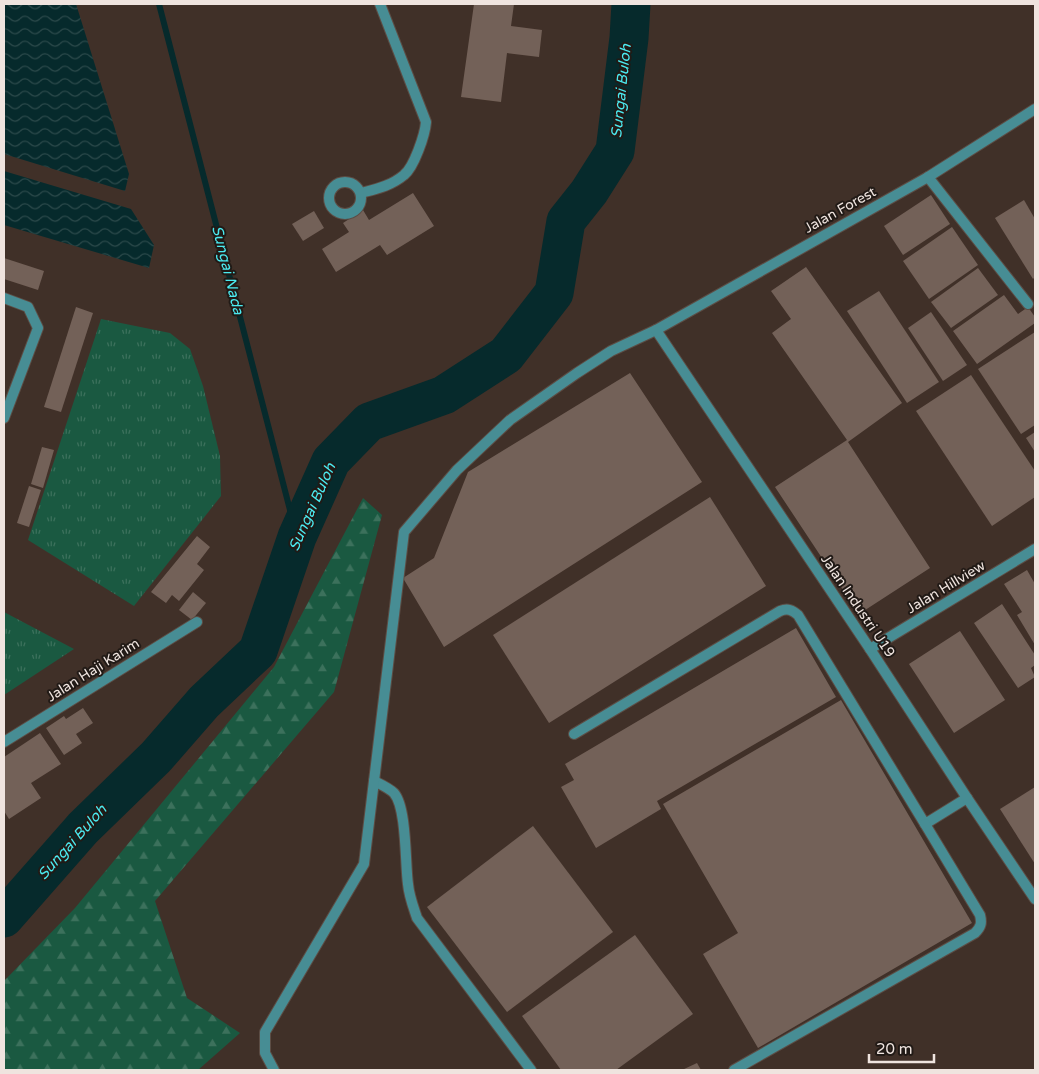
<svg xmlns="http://www.w3.org/2000/svg" width="1039" height="1074" font-family="'Varela Round',sans-serif">
<style>
.grass{fill:url(#grass-tufts)}
.forest{fill:url(#forest-firs)}
.water{fill:url(#water-waves)}
.lines{fill:none;stroke-linecap:round;stroke-linejoin:round}
.stream{stroke:#062a2c;stroke-width:6}
.river{stroke:#062a2c;stroke-width:39}
.building{fill:#736158}
.lane-casing{stroke:#5c4d45;stroke-width:12}
.street-casing{stroke:#5c4d45;stroke-width:12}
.lane{stroke:#478d94;stroke-width:10}
.street{stroke:#478d94;stroke-width:10}
.labels{text-anchor:middle;dominant-baseline:central;stroke-width:4;stroke-linejoin:round;paint-order:stroke}
.street-label{font-size:14px;fill:#efe4df;stroke:#211a16}
.water-label{font-size:15px;font-style:italic;fill:#4beaf0;stroke:#211a16}
</style>
<defs>
<pattern id="grass-tufts" width="24" height="20" patternUnits="userSpaceOnUse" patternTransform="scale(1.25)"><rect width="24" height="20" fill="#1a5941"/><path d="M3 7l-1-3M5 7V3M7 7l1-3M15 17l-1-3M17 17v-4M19 17l1-3" fill="none" stroke="#3c715c"/></pattern>
<pattern id="forest-firs" width="22" height="20" patternUnits="userSpaceOnUse" patternTransform="scale(1.25)"><rect width="22" height="20" fill="#1a5941"/><path d="M5 1l3.5 6h-7zM16 11l3.5 6h-7z" fill="#3c715c"/></pattern>
<pattern id="water-waves" width="16" height="10" patternUnits="userSpaceOnUse" patternTransform="scale(1.25)"><rect width="16" height="10" fill="#062a2c"/><path d="M0 5q4-4 8 0t8 0" fill="none" stroke="#2b494a"/></pattern>
</defs>
<rect width="100%" height="100%" fill="#403028"/>
<g class="grass">
<polygon points="101,319 170,333 190,349 203,386 220,456 221,496 134,606 28,540"/>
<polygon points="4,612 74,649 4,695"/>
</g>
<polygon class="forest" points="363,498 382,515 334,692 155,901 187,998 240,1033 198,1070 4,1070 4,981 75,908 274,667"/>
<g class="water">
<polygon points="4,4 76,4 129,174 125,191 4,154"/>
<polygon points="4,171 131,209 154,245 149,268 4,225"/>
</g>
<g class="lines">
<polyline class="stream" points="159,4 297,537"/>
<polyline class="river" points="4,918 83,828 156,757 204,702 258,651 297,537 331,461 369,422 444,395 506,355 554,293 566,221 589,192 615,151 629,38 631,4"/>
</g>
<g class="building">
<polygon points="474,4 514,4 511,26 542,30 539,57 507,53 501,102 461,97"/>
<polygon points="413,193 434,226 387,255 380,245 336,272 322,249 349,232 343,223 363,210 369,220"/>
<polygon points="931,195 950,224 903,255 884,226"/>
<polygon points="1024,200 1035,219 1035,277 1033,279 995,218"/>
<polygon points="314,211 324,228 303,241 292,224"/>
<polygon points="952,227 978,265 929,299 903,261"/>
<polygon points="4,258 44,271 38,290 4,279"/>
<polygon points="806,267 902,403 848,442 930,568 859,614 775,487 847,440 772,333 791,319 771,291"/>
<polygon points="978,268 998,295 951,328 931,302"/>
<polygon points="879,291 939,382 907,403 847,311"/>
<polygon points="1004,295 1018,314 1028,307 1035,317 1035,323 977,364 953,331"/>
<polygon points="76,307 93,313 61,412 44,407"/>
<polygon points="931,312 967,365 943,381 908,328"/>
<polygon points="1035,332 1035,425 1021,434 978,369"/>
<polygon points="630,373 702,482 444,647 403,578 434,558 468,472"/>
<polygon points="971,375 1035,471 1035,497 992,526 916,411"/>
<polygon points="1035,432 1035,452 1026,438"/>
<polygon points="42,447 54,450 43,488 31,484"/>
<polygon points="29,486 41,490 29,527 17,523"/>
<polygon points="710,497 766,586 549,723 493,635"/>
<polygon points="197,536 210,547 197,564 204,570 179,601 172,595 166,603 151,592"/>
<polygon points="1027,570 1035,584 1035,645 1017,615 1022,612 1004,584"/>
<polygon points="193,592 206,603 192,620 179,610"/>
<polygon points="1002,604 1035,655 1035,665 1031,668 1035,677 1018,688 974,623"/>
<polygon points="796,628 836,697 657,801 661,809 596,848 561,787 574,780 565,764"/>
<polygon points="960,631 1005,700 954,733 909,664"/>
<polygon points="841,700 972,923 758,1048 703,954 738,933 663,804"/>
<polygon points="83,708 93,723 76,734 82,743 64,755 46,728 64,716 66,719"/>
<polygon points="40,733 61,764 31,783 41,798 9,819 4,811 4,757"/>
<polygon points="1035,787 1035,864 1000,809"/>
<polygon points="533,826 613,932 507,1012 427,907"/>
<polygon points="635,935 693,1014 616,1070 561,1070 522,1016"/>
<polygon points="697,1063 701,1070 682,1070"/>
</g>
<g class="lines">
<g class="lane-casing">
<g id="lane">
<polyline points="928,177 1028,304"/>
<circle cx="345" cy="198" r="16"/>
<path d="M 361,193 C 376,189 391,186 404,175 C 414,167 425,135 426,122 L 380,4"/>
<polyline points="4,298 28,307 38,328 4,418"/>
<path d="M 574,734 L 780,611 C 788,608 792,610 798,615 L 925,824 L 967,798"/>
<path d="M 374,781 C 380,784 389,788 394,793 C 407,808 405,864 408,884 C 409,896 413,906 417,918 L 531,1070"/>
<polyline points="274,1070 265,1053 265,1032 364,864 404,532 457,470 510,420 577,373 611,351 656,330"/>
<path d="M 734,1070 L 975,933 C 981,927 982,923 980,915 L 925,824"/>
</g>
</g>
<g class="street-casing">
<g id="street">
<polyline points="1035,109 928,177 656,330 870,649 967,798 1035,899"/>
<polyline points="870,649 1035,549"/>
<polyline points="4,742 197,622"/>
</g>
</g>
<use href="#lane" class="lane"/>
<use href="#street" class="street"/>
</g>
<g class="labels">
<g class="street-label">
<text transform="translate(840 210) rotate(-29)">Jalan Forest</text>
<text transform="translate(946 587) rotate(-31)">Jalan Hillview</text>
<text transform="translate(858 606) rotate(56)">Jalan Industri U19</text>
<text transform="translate(93 670) rotate(-32)">Jalan Haji Karim</text>
</g>
<g class="water-label">
<text transform="translate(621 91) rotate(-84)">Sungai Buloh</text>
<text transform="translate(228 270) rotate(76)">Sungai Nada</text>
<text transform="translate(312 507) rotate(-66)">Sungai Buloh</text>
<text transform="translate(72 842) rotate(-48)">Sungai Buloh</text>
</g>
</g>
<rect width="1039" height="1074" fill="none" stroke="#efe4df" stroke-width="10"/>
<path d="M869 1054v8h65v-8" fill="none" stroke="#efe4df" stroke-width="2.5"/>
<text x="876" y="1054" font-size="15" fill="#efe4df" stroke="#211a16" stroke-width="4" paint-order="stroke">20 m</text>
</svg>
